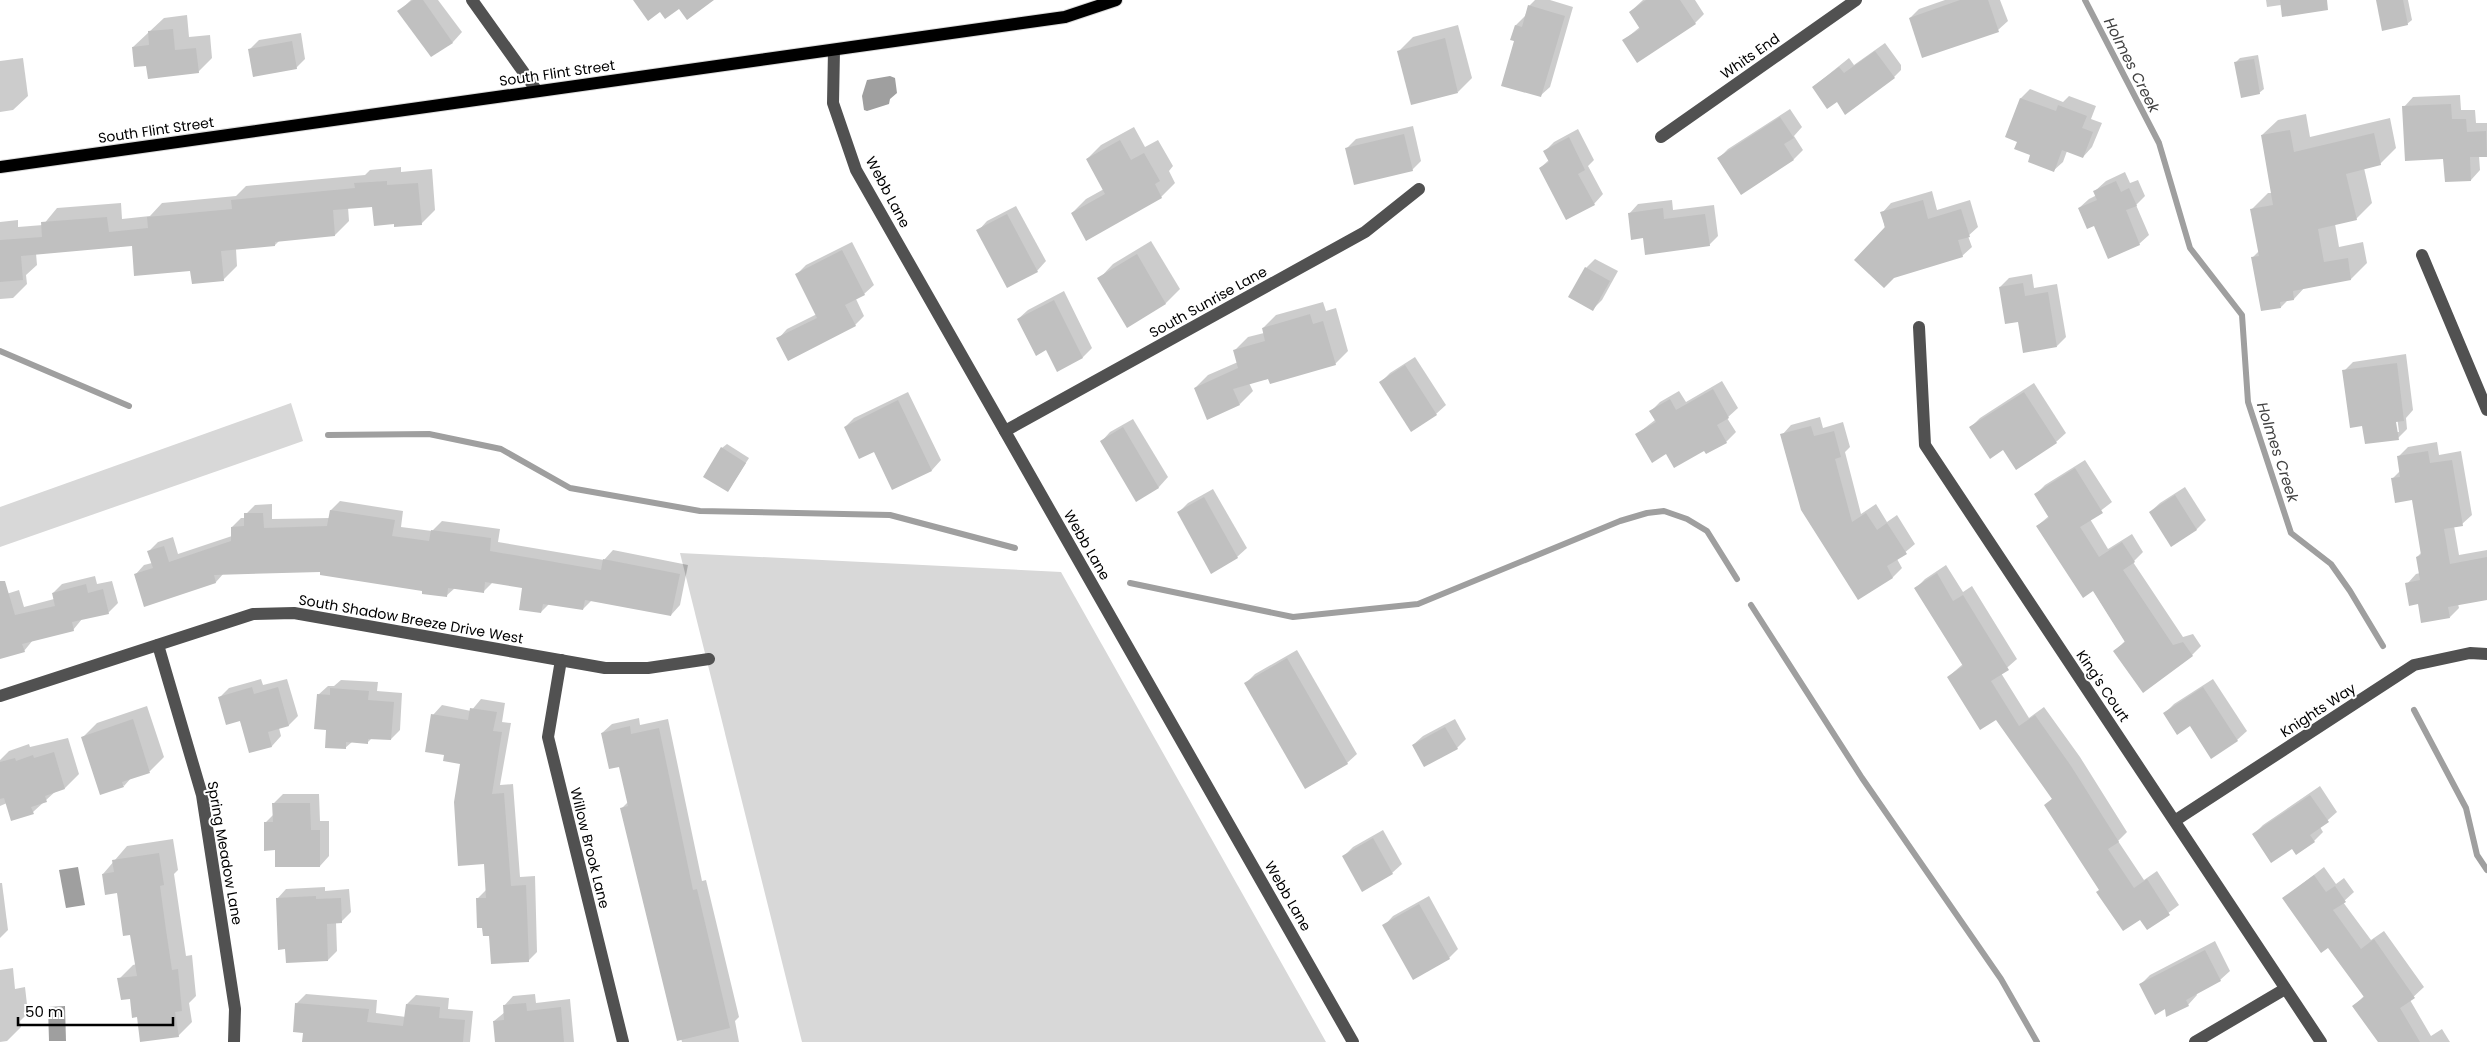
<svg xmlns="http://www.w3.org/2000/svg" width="2487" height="1042" font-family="Poppins,sans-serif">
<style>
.green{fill:#d8d8d8}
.water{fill:#9f9f9f}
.shadow{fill:#0003;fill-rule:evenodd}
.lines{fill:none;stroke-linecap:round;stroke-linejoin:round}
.stream{stroke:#9f9f9f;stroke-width:6}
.building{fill:#c0c0c0}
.major-casing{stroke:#dbdbdb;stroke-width:14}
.minor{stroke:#515151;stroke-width:12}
.major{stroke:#000;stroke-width:12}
.labels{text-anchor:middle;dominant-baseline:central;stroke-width:4;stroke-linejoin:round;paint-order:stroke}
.street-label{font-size:14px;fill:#000;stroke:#fff}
.water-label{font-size:15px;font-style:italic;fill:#404040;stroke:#fff}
</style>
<rect width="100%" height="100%" fill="#fff"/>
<g class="green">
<polygon points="291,403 303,441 0,547 0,507"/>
<polygon points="680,553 1061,572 1326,1042 802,1042"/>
</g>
<g class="water">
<polygon points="890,76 895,78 897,93 890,99 889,104 867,111 864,110 862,96 867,80"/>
<polygon points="78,867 85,905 66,908 59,870"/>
<polygon points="65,1006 66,1041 49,1041 48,1007"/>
</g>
<g class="shadow">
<polygon points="411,0 438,0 462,32 453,42 431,55 399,11"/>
<polygon points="1535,0 1550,0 1573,7 1550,87 1540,96 1516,40 1512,39 1516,25 1525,16 1529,6"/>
<polygon points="1643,0 1695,0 1704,14 1695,23 1624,40 1640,27 1630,12"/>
<polygon points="1945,0 2000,0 2008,21 1998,30 1910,18 1919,9"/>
<polygon points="2266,0 2315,0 2267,7"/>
<polygon points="2377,0 2408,0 2412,20 2407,24"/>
<polygon points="187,15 189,37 210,35 212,58 198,72 147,65 133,47 164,18"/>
<polygon points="1458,25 1472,78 1458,92 1399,51 1413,37"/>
<polygon points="301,33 305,59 296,68 250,49 259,40"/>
<polygon points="1885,43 1901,65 1901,70 1891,80 1813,87 1849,58 1854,65"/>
<polygon points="2258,55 2264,89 2259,93 2236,62 2240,58"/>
<polygon points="23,58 28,96 13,110 0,112 0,61"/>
<polygon points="2030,89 2063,102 2069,96 2096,106 2091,119 2102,123 2092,147 2083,157 2067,151 2063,162 2053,171 2019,141 2021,98"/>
<polygon points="2460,95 2461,110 2475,110 2476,123 2487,123 2487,155 2479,156 2480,170 2471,180 2445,158 2404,107 2413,97"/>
<polygon points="1790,109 1802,127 1794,136 1803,150 1794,159 1719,158 1728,149"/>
<polygon points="2306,114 2310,137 2390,118 2396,148 2380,164 2364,168 2372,203 2356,219 2335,224 2339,247 2363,242 2367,263 2351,279 2305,287 2294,299 2288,300 2281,307 2262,310 2253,257 2259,251 2252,209 2268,193 2272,193 2262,135 2278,120"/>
<polygon points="1413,126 1421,161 1412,170 1347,148 1356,139"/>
<polygon points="1134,127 1145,147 1158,140 1173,166 1169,171 1175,183 1161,197 1072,213 1086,199 1104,189 1087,159 1101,145"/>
<polygon points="1578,129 1594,160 1588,166 1603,194 1594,204 1540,168 1549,160 1545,151 1554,142"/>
<polygon points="401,167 401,172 432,169 435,210 421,224 395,222 373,206 348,207 349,221 335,235 280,240 275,245 236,249 237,266 223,280 133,245 36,253 37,265 26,275 27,284 13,298 0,299 0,222 18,220 18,227 43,225 57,208 121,203 122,219 150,216 162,203 236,196 246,186 365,175 370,170"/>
<polygon points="2125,172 2130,183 2138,180 2145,196 2136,205 2149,235 2139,244 2095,224 2079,208 2089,199 2097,195 2096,190 2106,181"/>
<polygon points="1932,191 1937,210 1970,200 1978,227 1968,236 1972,247 1962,256 1894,276 1882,213 1891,203"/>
<polygon points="1672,200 1673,210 1714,205 1718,236 1709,245 1644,237 1629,214 1638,204"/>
<polygon points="1016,206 1046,261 1037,271 978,231 987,221"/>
<polygon points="1151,241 1180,289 1166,303 1127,326 1099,279 1113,264"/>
<polygon points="852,242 874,285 864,294 856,299 864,316 855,325 778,339 787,329 817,314 797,274 806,265"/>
<polygon points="1595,259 1618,271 1602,300 1593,309 1586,268"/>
<polygon points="2032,274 2034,288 2057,284 2066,337 2057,346 2019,320 2000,287 2009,278"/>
<polygon points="1064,291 1092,348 1083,357 1058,370 1047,349 1018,319 1028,310"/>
<polygon points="1323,302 1326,311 1336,308 1348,351 1335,364 1249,383 1253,391 1240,404 1195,388 1208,375 1238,362 1235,350 1248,337 1264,333 1263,328 1276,315"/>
<path d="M 2406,354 L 2413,410 L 2406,418 L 2407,429 L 2398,438 L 2363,425 L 2344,371 L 2353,362 ZM 2394,416 L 2397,416 L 2399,432 L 2396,432 Z"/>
<polygon points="1415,357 1446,405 1436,414 1381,382 1390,373"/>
<polygon points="1722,381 1738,408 1727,418 1736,432 1726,442 1707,453 1705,449 1667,452 1637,434 1655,420 1651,411 1660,402 1679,391 1686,402"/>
<polygon points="2034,383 2066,433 2056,442 2004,449 1971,427 1980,418"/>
<polygon points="908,392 941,460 932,470 893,488 874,451 845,427 854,418"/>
<polygon points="1820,417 1823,428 1843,422 1850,447 1845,452 1861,514 1876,504 1887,522 1897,515 1915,544 1897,559 1902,568 1893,577 1858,599 1782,435 1791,425"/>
<polygon points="1133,419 1168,477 1159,487 1136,500 1101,442 1110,432"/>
<polygon points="2437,442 2439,455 2461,451 2472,515 2462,524 2454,526 2459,555 2487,550 2487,599 2458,604 2459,608 2450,617 2419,603 2407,584 2416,574 2420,573 2417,557 2422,552 2413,499 2392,479 2401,470 2398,457 2408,447"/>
<polygon points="727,444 749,458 728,491 722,448"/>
<polygon points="2085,460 2112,502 2090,519 2108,549 2132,534 2143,552 2133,562 2183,637 2193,634 2201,646 2192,655 2115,651 2125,641 2093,590 2037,526 2049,516 2036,494 2045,485"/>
<polygon points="2185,487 2206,520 2197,529 2171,545 2150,512 2160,503"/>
<polygon points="1213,489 1247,548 1237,557 1178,513 1188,503"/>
<polygon points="340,501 403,511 401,527 432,531 442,521 500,529 498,542 604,560 613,550 688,565 680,605 671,615 592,600 583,609 550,603 541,612 524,587 493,582 483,592 455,588 446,596 424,590 322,571 224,573 216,582 135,575 144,565 152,563 149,551 158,542 173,537 178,554 232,536 232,527 241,518 246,518 246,514 255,505 272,504 272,519 330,518 331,510"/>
<polygon points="1946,565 1963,592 1972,586 2017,659 2001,673 2029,718 2044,707 2080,757 2127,832 2118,841 2144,880 2157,871 2179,905 2147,929 2141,918 2100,889 2045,805 2053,798 1996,718 1948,677 1963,664 1916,588 1925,579"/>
<polygon points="95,576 97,584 112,581 118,603 108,613 82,619 73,630 33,640 24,651 0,658 0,596 19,590 24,607 54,599 53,593 62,584"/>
<polygon points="1297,650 1357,754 1347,763 1246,683 1255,674"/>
<polygon points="261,679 263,685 287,679 298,716 289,725 279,728 281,736 272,746 250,752 240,720 220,697 229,688"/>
<polygon points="2213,679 2247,731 2237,740 2165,713 2174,704"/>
<polygon points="341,680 378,682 377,691 402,693 400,730 391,739 372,738 368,742 352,742 345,748 327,729 318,695 328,686 334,686"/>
<polygon points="481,699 505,703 502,722 511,723 500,785 513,784 520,877 535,876 537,952 528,961 491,935 477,899 487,889 486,863 462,763 446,754 433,715 442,705 471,711"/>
<polygon points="147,706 164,757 150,771 132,777 124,786 83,737 97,723"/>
<polygon points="639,718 640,725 668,719 702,881 706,880 739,1017 735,1021 739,1042 682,1042 621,809 628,802 620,766 602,733 612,724"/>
<polygon points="1455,719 1466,739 1457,748 1413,745 1423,736"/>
<polygon points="68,738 79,774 65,788 57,790 33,812 7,803 0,806 0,760 9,751 29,744 30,747"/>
<polygon points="2320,786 2337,812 2320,827 2323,832 2314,841 2292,847 2254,834 2263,825"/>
<polygon points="283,794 319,794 320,821 329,821 329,856 320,866 276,849 265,823 274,814 273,804"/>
<polygon points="1383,830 1402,864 1392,873 1363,890 1344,856 1353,847"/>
<polygon points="173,839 178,870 174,874 186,956 192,955 196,996 189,1003 192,1022 178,1036 138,1015 131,997 119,979 133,965 137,964 131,934 118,892 103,874 127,846"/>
<polygon points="2324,867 2336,884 2344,878 2354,892 2343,902 2371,940 2384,931 2424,987 2410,1000 2431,1036 2442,1029 2450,1042 2379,1042 2354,1006 2364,996 2329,946 2284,898"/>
<polygon points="0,883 2,883 8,930 0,938"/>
<polygon points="325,887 325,891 349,889 351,912 341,922 336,922 337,951 328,960 286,948 277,899 286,889"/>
<polygon points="1429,896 1458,949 1449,958 1384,926 1393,916"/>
<polygon points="2215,941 2230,971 2220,980 2196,993 2197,995 2188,1005 2166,1008 2141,984 2150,975"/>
<polygon points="13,968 15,989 25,987 28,1013 20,1021 21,1027 7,1041 0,1042 0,970"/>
<polygon points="306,994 377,1000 376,1013 406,1017 407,1004 416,995 449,998 448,1009 473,1011 470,1042 303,1042 304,1032 296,1004"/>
<polygon points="535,994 536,1003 570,999 574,1042 496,1042 494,1021 505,1012 504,1006 513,996"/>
</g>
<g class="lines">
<g class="stream">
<polyline points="2085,0 2159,143 2190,248 2242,315 2248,402 2291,533 2331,564 2350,591 2383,646"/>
<polyline points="0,351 129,406"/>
<polyline points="328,435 429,434 501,449 570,488 700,511 890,515 1015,548"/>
<polyline points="1130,583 1293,617 1418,604 1620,521 1647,513 1664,511 1687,519 1707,531 1737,579"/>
<polyline points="1751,605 1862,778 2001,979 2037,1042"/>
<polyline points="2414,710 2466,808 2477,855 2487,870"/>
</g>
</g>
<g class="building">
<polygon points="413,0 423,0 453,43 431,57 397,11"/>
<polygon points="633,0 714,0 687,20 679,9 665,19 660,12 648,21"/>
<polygon points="1646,0 1680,0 1696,24 1637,63 1622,40 1640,29 1629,12"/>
<polygon points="1960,0 1988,0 1999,32 1922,58 1909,18"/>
<polygon points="2280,0 2327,0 2328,10 2282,17"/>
<polygon points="2376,0 2403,0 2408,25 2382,31"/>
<polygon points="1528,5 1565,16 1541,97 1501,86 1514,41 1510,40 1515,25 1522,27"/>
<polygon points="173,29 175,50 196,48 199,73 148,79 146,66 134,67 132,47 149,45 148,31"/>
<polygon points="1445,38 1458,93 1411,105 1397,51"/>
<polygon points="292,41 297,69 253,77 248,49"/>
<polygon points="1875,51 1895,78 1845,115 1837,102 1827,109 1812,87 1839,67 1844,73"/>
<polygon points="2254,59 2260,94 2241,98 2234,62"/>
<polygon points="2020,98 2056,111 2058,105 2087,116 2082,128 2093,132 2083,158 2062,150 2054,172 2028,162 2030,155 2014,149 2017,142 2005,137"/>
<polygon points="2451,104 2452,119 2466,119 2467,132 2486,131 2487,157 2470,157 2471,181 2445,182 2443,159 2405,161 2402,106"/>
<polygon points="1780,117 1794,138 1784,144 1794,160 1741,195 1717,158"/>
<polygon points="2290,130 2294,152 2374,133 2381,165 2346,174 2357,220 2318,229 2324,262 2348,258 2351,280 2293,291 2294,300 2280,302 2281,308 2261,311 2251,257 2259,256 2250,209 2273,205 2261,135"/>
<polygon points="1404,134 1413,171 1354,185 1345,148"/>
<polygon points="1569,137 1585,170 1578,174 1595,205 1566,220 1539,168 1549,162 1543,151"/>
<polygon points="1120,140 1131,160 1144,153 1160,181 1155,184 1162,198 1086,241 1071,213 1105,194 1086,159"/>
<polygon points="387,181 387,185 418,183 422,225 394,227 394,224 374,226 372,207 333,210 335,236 275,242 275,246 221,251 224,281 192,284 190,271 134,276 132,246 21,256 23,280 0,282 0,240 42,237 41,222 107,217 109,232 148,228 147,217 232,209 231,200 355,188 354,183"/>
<polygon points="2116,181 2121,192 2129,188 2137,206 2126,210 2140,245 2108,259 2094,226 2087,229 2078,208 2097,200 2093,191"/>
<polygon points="1923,200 1928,219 1961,209 1970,237 1958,240 1963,257 1894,278 1884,288 1854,260 1885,227 1880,212"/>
<polygon points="1663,208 1664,219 1705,214 1710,246 1645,255 1643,238 1631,240 1628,213"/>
<polygon points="1007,214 1038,272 1007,288 976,230"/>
<polygon points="842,250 865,295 845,305 856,326 788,361 776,338 817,318 795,274"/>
<polygon points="1137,254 1166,304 1127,328 1097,278"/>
<polygon points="1585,267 1610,281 1593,311 1568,297"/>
<polygon points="2023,283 2025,296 2048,292 2057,347 2023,353 2018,322 2005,324 1999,287"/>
<polygon points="1054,300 1083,358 1057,372 1046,350 1036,356 1017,319"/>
<polygon points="1310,314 1313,324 1323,321 1336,365 1270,384 1268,379 1233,389 1240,405 1207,420 1194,388 1238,368 1233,350 1265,341 1262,328"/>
<polygon points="2397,363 2404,421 2396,422 2399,440 2365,444 2362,426 2350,428 2342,370"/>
<polygon points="1405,365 1437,415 1411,432 1379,382"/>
<polygon points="1713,389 1729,418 1717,425 1727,443 1706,454 1704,451 1674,468 1666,454 1652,463 1635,434 1656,422 1649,411 1670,399 1676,410"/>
<polygon points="2024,392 2057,443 2016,470 2003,450 1990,459 1969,427"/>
<polygon points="898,400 932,471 892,490 874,452 859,459 844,427"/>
<polygon points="1811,426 1814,436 1834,431 1841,457 1835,459 1852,522 1866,513 1877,530 1887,523 1907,554 1887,566 1893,578 1858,600 1801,510 1780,434"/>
<polygon points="1123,427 1159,488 1136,502 1100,441"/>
<polygon points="721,447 746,463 728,492 703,477"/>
<polygon points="2428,451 2430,463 2452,460 2463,526 2444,529 2450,564 2487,557 2487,600 2448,607 2450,618 2421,623 2418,604 2409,606 2405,583 2420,580 2416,557 2421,555 2412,500 2395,503 2391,478 2400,477 2397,456"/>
<polygon points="2075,468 2103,513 2080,527 2099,557 2122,542 2135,562 2123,570 2173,645 2183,642 2193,656 2143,693 2113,651 2125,642 2093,591 2083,598 2036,526 2049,518 2034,494"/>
<polygon points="2175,495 2197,530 2171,547 2149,512"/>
<polygon points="1204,497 1238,558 1211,574 1177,512"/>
<polygon points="330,510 395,520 392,536 429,541 431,530 491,538 490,551 601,570 603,559 680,574 671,616 585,600 583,610 543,604 541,613 519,610 522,588 485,582 484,593 448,588 447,597 422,594 422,591 320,575 320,572 214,575 216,583 144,607 134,574 153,568 147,551 164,546 169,562 231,541 231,527 244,526 244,513 263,513 264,528 327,526"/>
<polygon points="1937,573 1953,601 1963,595 2009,670 1991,681 2019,726 2035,715 2071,766 2119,842 2108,849 2134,888 2147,879 2170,915 2147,930 2140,920 2123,931 2096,892 2099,890 2044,805 2052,799 1996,720 1980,730 1947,677 1963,666 1914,588"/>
<polygon points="0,581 5,581 15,615 55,606 52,593 86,584 88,593 103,589 109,614 72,622 74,631 22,644 25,652 0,659"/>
<polygon points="1287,658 1348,764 1305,789 1244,683"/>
<polygon points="252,687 254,694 278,687 289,726 268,732 272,747 249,753 240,721 226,725 218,697"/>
<polygon points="2203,687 2238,741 2211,759 2190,726 2177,735 2163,713"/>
<polygon points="330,688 369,691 368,700 394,702 391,740 368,739 368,744 346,742 346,749 325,748 326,730 314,729 317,694 330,695"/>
<polygon points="470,708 497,712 493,731 502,732 492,794 504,793 511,886 526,885 529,962 491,964 489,936 483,936 482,928 477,928 476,898 486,898 484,864 458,866 454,802 460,764 443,761 444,755 425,752 431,714 468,720"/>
<polygon points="133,719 150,773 122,782 124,787 100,795 81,737"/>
<polygon points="630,726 631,734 659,728 693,890 697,889 730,1028 677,1041 620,808 628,806 619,767 609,769 601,733"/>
<polygon points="1445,727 1458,749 1424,767 1412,745"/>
<polygon points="54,752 65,789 45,796 47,802 31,807 34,814 11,821 4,798 0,799 0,762 15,758 16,761 33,755 34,758"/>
<polygon points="2310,795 2329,822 2310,835 2315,842 2296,855 2292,849 2271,863 2252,834"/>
<polygon points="272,803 310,803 311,830 320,830 320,867 275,867 275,850 264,851 264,822 273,822"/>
<polygon points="1373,838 1393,874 1362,892 1342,856"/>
<polygon points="159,853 164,885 160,886 166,930 172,970 178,969 182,1011 175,1012 179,1037 140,1042 137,1017 132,1018 130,999 121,1000 117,978 137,976 130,935 123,936 117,893 105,895 102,874 114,872 112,860"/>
<polygon points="2314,875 2326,892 2335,886 2346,902 2333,910 2361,949 2374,939 2415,998 2400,1008 2420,1042 2378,1042 2352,1006 2364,997 2328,948 2321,953 2282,898"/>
<polygon points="316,896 316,899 341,898 342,923 327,924 328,961 286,963 285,949 278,950 276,898"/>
<polygon points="1419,904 1450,959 1413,980 1382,925"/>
<polygon points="2205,950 2221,981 2186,1000 2189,1006 2166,1017 2165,1009 2155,1015 2139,984"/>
<polygon points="295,1003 369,1009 367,1022 403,1026 406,1004 440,1007 439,1018 465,1020 463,1042 302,1042 303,1033 293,1032"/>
<polygon points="526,1003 527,1011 561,1007 564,1042 495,1042 493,1021 504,1020 503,1005"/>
</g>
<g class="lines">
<g class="major-casing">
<polyline id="major" points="0,167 1065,17 1116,0"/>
</g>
<g class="minor">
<polyline points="472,0 537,91"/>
<polyline points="834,50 833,103 856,170 1353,1042"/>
<polyline points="1661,137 1856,0"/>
<polyline points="2422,255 2487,410"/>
<polyline points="1919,327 1925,445 2321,1042"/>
<polyline points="1005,431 1365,232 1419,189"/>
<polyline points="158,645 202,795 235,1009 234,1042"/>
<polyline points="561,660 548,737 623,1042"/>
<polyline points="0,696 253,614 294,613 605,668 648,668 709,659"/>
<polyline points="2176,820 2414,665 2470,653 2487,654"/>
<polyline points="2195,1042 2285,989"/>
</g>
<use href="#major" class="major"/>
</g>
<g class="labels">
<g class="street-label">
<text transform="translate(1750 56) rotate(-35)">Whits End</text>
<text transform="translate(557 73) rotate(-8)">South Flint Street</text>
<text transform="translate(156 130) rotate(-8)">South Flint Street</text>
<text transform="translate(888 192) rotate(62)">Webb Lane</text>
<text transform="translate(1208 302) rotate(-29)">South Sunrise Lane</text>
<text transform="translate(1087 545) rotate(60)">Webb Lane</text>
<text transform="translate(411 619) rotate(10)">South Shadow Breeze Drive West</text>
<text transform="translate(2103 686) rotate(56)">King's Court</text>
<text transform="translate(2318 710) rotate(-33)">Knights Way</text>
<text transform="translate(590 848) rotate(76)">Willow Brook Lane</text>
<text transform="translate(225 853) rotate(80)">Spring Meadow Lane</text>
<text transform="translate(1288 896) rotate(60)">Webb Lane</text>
</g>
<g class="water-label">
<text transform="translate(2132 65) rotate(63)">Holmes Creek</text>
<text transform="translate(2278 452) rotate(72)">Holmes Creek</text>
</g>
</g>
<path d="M18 1017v8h155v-8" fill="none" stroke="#000000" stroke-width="2.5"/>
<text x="25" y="1017" font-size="15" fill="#000000" stroke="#ffffff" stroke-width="4" paint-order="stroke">50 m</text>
</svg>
